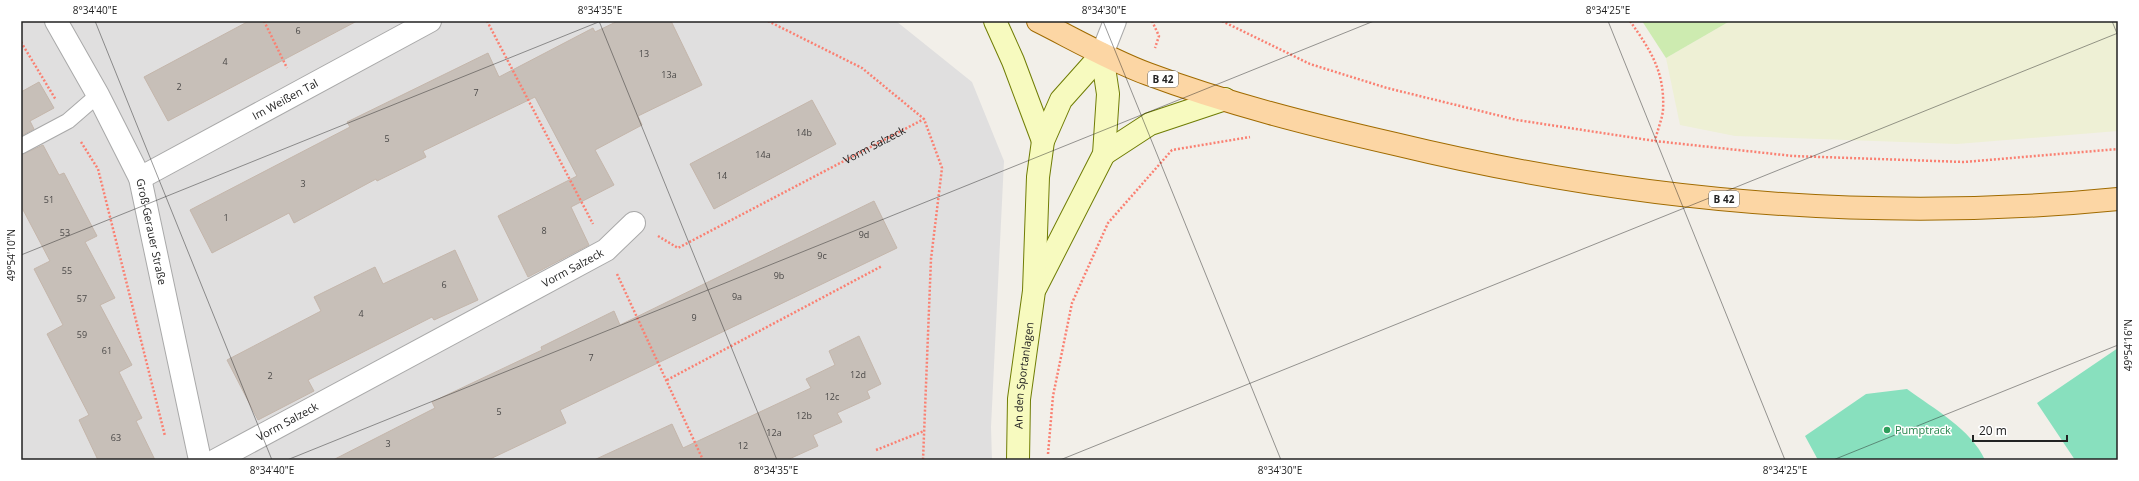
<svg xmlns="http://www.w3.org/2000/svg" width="2139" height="481" font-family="'Open Sans',sans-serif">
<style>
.residential{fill:#e0dfdf}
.farmland{fill:#eef0d5}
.grass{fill:#cdebb0}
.pitch{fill:#88e0be}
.building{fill:#c7bfb8;stroke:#c4b6ab}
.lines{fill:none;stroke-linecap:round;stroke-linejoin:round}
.lane-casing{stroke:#a9a9a9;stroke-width:17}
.street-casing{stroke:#a9a9a9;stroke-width:24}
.secondary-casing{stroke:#707d05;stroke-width:24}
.primary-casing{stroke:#a06b00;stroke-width:24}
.path{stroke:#fa8072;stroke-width:2.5;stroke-dasharray:2 2;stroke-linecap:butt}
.lane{stroke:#fff;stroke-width:15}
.street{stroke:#fff;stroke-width:22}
.secondary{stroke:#f7fabf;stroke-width:22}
.primary{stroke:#fcd6a4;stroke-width:22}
.ticks{fill:none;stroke:#222;stroke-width:1;stroke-opacity:0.45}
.leisure-dot{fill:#2e9e5b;stroke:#fff;stroke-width:1.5}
.labels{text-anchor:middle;stroke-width:3;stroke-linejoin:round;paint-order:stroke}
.number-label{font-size:9px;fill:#4b4948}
.shield{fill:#fff;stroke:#646464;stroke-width:1}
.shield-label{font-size:10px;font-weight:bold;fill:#222}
.street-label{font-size:11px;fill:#222;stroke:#fff}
.leisure-label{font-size:11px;fill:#27864d;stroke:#fff;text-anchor:start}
.neatline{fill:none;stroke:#222;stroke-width:1.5}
.ticks-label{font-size:10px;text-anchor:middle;fill:#222}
</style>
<rect width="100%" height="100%" fill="#f2efe9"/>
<!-- residential -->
<path class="residential" d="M21,21H896L972,82L1004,161L991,427L992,460H21Z"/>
<!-- farmland -->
<path class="farmland" d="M1730,21H2118V131L1957,144L1735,136L1680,125L1666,58Z"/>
<!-- grass -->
<path class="grass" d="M1642,21H1730L1666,58Z"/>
<!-- pitch -->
<path class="pitch" d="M2118,348V460H2075L2037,403Z
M1907,389C1934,409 1971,429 1985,460H1818L1805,436L1866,394Z"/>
<!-- building -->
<path class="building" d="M249,21H357L168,121L144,77Z
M618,21H671L702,85L638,116L642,125L595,150L614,185L571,207L589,245L528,277L498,216L577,176L535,97L423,151L426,157L377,181L376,179L294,223L289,213L212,253L190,210L350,127L347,122L488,53L499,77L593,28L595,32Z
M39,82L54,108L30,121L34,129L21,136V92Z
M812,100L836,144L714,209L690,164Z
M43,145L59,175L64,173L97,236L85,242L115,298L100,305L132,365L119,372L142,418L136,421L155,460H98L79,420L89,415L47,334L63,325L34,269L50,261L21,206V155Z
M874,201L897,248L560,410L566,423L488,460H333L435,408L432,402L542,350L541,347L614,311L620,325Z
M455,250L478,300L434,320L432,317L308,380L314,391L258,420L227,360L321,311L314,297L375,267L383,284Z
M859,336L881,384L867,391L870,398L837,413L842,422L813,435L818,446L787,460H594L672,424L683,448L811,388L806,379L835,365L829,351Z"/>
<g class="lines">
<!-- lane casing -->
<g class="lane-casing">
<path id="lane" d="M21,146L68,121L98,95"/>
</g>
<!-- street casing -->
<g class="street-casing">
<g id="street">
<path id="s2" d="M56,21L98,95L140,178L200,460"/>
<path d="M1102,54L1115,21"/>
<path id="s3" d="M140,178L430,21"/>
<path id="s4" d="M216,460L606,250L634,223"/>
</g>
</g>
<!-- secondary casing -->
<g class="secondary-casing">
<g id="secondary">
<path d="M995,21L1013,61L1043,141"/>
<path d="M1104,154L1150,124L1225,99"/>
<path d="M1036,287L1104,154L1108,94L1102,54"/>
<path id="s5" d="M1018,460L1019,399L1034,291L1038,177L1043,141L1061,100L1102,54"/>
</g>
</g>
<!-- primary casing -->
<g class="primary-casing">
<path id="primary" d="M1038,21C1074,39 1110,60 1148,74C1228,104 1312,125 1395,144C1631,201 1875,223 2118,199"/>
</g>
<!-- path -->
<g class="path">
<path d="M264,21L287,68"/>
<path d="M487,21L593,224"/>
<path d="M768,21L862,68L924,119L942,168L931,259L923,460"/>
<path d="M1152,21L1159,36L1155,48"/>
<path d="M1222,21L1310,64L1387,88L1517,120L1655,141L1793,156L1964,162L2118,149"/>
<path d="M1630,21C1651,51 1665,72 1663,110C1662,120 1657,131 1655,141"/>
<path d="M21,42L56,100"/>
<path d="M81,142L98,169L165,436"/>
<path id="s1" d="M658,236L678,248L924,119"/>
<path d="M617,274L703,460"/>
<path d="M667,380L882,266"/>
<path d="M876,450L924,431"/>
<path d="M1048,454L1053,396L1072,303L1108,223L1172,150L1250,137"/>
</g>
<!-- lane -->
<use href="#lane" class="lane"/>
<!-- street -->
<use href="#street" class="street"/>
<!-- secondary -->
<use href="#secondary" class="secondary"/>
<!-- primary -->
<use href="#primary" class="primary"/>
</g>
<!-- ticks -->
<path class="ticks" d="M95,21L272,460M599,21L777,460M1103,21L1281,460M1608,21L1785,460M2112,21L2118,36M21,255L601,21M287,460L1374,21M1060,460L2118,33M1833,460L2118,345"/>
<!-- markers -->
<circle class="leisure-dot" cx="1887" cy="430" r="4"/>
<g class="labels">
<!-- number labels -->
<g class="number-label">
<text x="298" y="34">6</text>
<text x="644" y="57">13</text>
<text x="225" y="65">4</text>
<text x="669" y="78">13a</text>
<text x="179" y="90">2</text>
<text x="476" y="96">7</text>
<text x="804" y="136">14b</text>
<text x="387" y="142">5</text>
<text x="763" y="158">14a</text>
<text x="722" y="179">14</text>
<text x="303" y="187">3</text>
<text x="49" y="203">51</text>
<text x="226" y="221">1</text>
<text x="544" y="234">8</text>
<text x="65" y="236">53</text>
<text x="864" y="238">9d</text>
<text x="822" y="259">9c</text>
<text x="67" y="274">55</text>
<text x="779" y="279">9b</text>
<text x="444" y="288">6</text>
<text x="737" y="300">9a</text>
<text x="82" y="302">57</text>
<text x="361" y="317">4</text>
<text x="694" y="321">9</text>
<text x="82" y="338">59</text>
<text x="107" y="354">61</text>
<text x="591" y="361">7</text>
<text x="858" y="378">12d</text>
<text x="270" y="379">2</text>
<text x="832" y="400">12c</text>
<text x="499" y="415">5</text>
<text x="804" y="419">12b</text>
<text x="774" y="436">12a</text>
<text x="116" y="441">63</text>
<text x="388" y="447">3</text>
<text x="743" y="449">12</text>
</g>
<!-- shield labels -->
<g class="shield">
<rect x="1148" y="71" width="30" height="16" rx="3"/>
<rect x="1709" y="191" width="30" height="16" rx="3"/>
</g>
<g class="shield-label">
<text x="1163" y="83">B 42</text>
<text x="1724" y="203">B 42</text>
</g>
<!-- street labels -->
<g class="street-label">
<text dy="4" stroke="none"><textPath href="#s3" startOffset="165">Im Weißen Tal</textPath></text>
<text dy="4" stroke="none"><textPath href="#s1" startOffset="245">Vorm Salzeck</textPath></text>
<text dy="4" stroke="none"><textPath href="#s2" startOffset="233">Groß-Gerauer Straße</textPath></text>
<text dy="4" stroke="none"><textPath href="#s4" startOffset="405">Vorm Salzeck</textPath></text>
<text dy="4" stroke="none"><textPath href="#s5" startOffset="85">An den Sportanlagen</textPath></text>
<text dy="4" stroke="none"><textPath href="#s4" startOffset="81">Vorm Salzeck</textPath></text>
</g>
<!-- leisure labels -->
<g class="leisure-label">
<text x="1895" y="434">Pumptrack</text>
</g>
</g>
<!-- border -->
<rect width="2139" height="481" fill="none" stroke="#ffffff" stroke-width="44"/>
<!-- scale -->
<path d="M1973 435v6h94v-6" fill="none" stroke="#222222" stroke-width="2"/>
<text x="1979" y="435" font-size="12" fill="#222222" stroke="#ffffff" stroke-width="3" paint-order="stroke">20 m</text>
<rect x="22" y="22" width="2095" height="437" class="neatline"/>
<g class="ticks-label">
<text x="95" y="14">8°34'40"E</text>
<text x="600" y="14">8°34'35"E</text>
<text x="1104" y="14">8°34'30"E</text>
<text x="1608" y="14">8°34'25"E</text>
<text transform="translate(11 255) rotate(-90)" y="4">49°54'10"N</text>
<text transform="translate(2128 345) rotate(-90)" y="4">49°54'16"N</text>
<text x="272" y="474">8°34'40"E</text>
<text x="776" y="474">8°34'35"E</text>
<text x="1280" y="474">8°34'30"E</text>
<text x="1785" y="474">8°34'25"E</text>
</g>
</svg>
